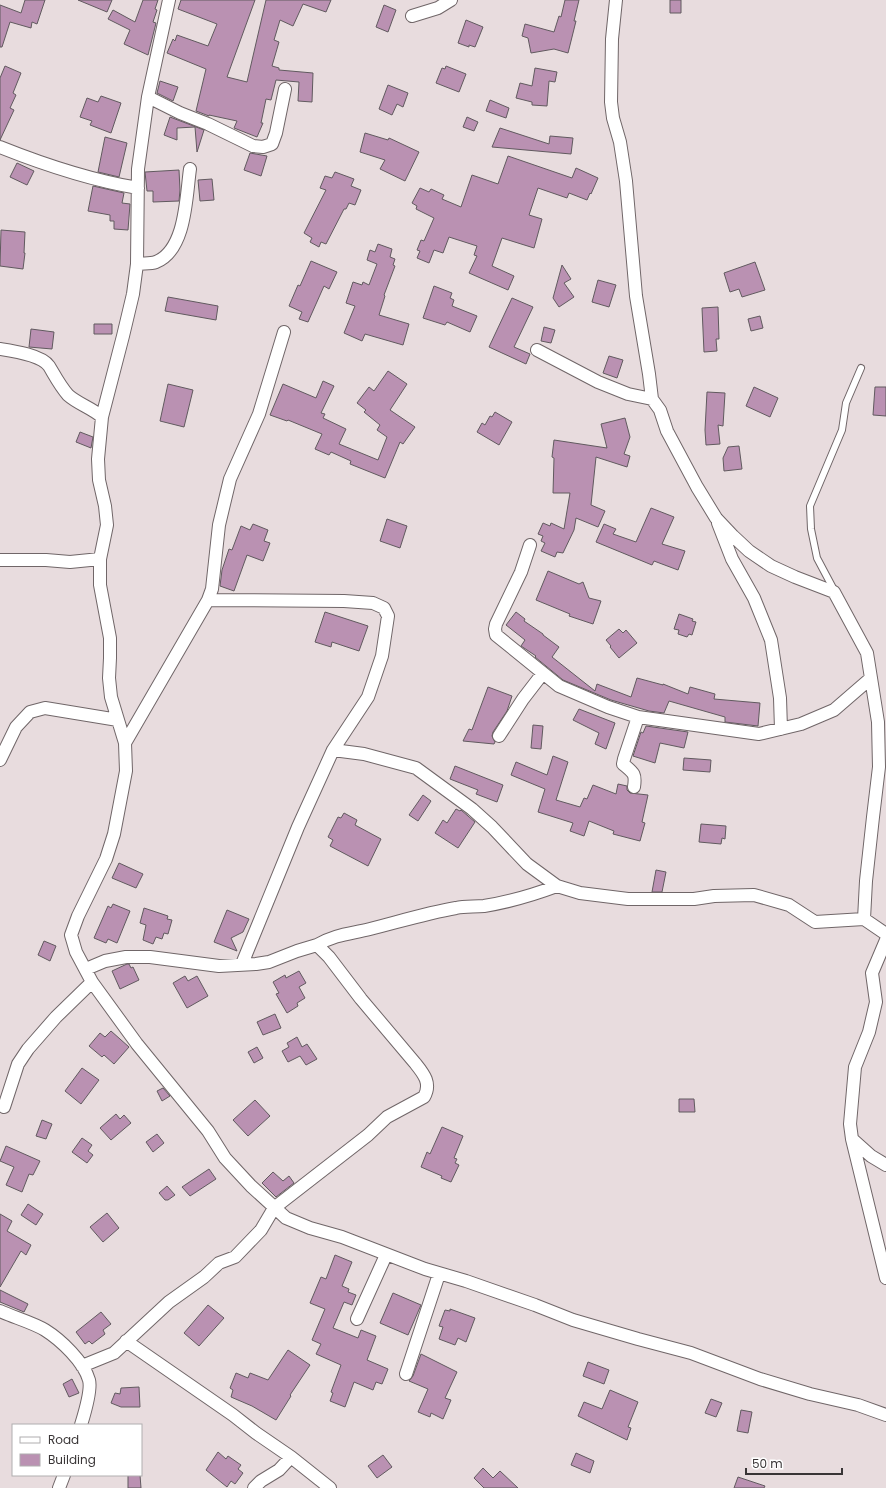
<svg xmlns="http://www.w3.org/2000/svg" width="886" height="1488" font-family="Poppins,sans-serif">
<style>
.building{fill:#ba91b2;stroke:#615a5f}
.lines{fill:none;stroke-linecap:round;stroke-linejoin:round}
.lane-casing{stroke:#706668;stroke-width:8}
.street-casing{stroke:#706668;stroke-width:14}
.lane{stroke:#fff;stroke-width:6}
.street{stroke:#fff;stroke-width:12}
</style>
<rect width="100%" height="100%" fill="#e8dcde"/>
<!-- building -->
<path class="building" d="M25,0H45L37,24L32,22L31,28L10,22L2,47H0V5L21,13Z
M78,0H112L107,12Z
M143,0H158L155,9L157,10L153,22L156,23L148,55L124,44L130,30L108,19L113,10L135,22Z
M181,0H255L227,77L247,82L266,0H331L326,12L303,4L293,26L280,20L274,40L279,42L272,66L279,68V70L313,73L312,102L298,101L299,82L276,80L271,100L266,99L261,123H263L257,137L234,128L237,121L209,115V116L196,111L206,69L167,53L173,39L175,41L177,35L208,46L217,24L178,9Z
M565,0H579L574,21H576L568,53L554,49L531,53L528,38L522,36L525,24L554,32L559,16L561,17Z
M670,0H681V13H670Z
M384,5L396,10L388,32L376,27Z
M466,20L483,27L475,47L469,45V47L458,43Z
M5,66L21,73L13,93L16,95L10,108L14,110L0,140V78Z
M446,66L466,74L459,92L436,83L442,68L445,69Z
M535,68L557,72L555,82L549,81L547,106L532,105V102L516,98L520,83L532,86Z
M160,81L178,87L173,101L157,93Z
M388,85L408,93L403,107L397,104L392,115L379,109Z
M101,96L121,103L111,133L90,125L92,121L80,117L87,98L98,102Z
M490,100L509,108L506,118L486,111Z
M170,117L204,130L197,152L195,127L177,128V140L164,135Z
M467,117L478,122L474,131L463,127Z
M500,128L549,144L550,136L573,138L571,154L492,147Z
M365,133L388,140L389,138L419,152L405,181L380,169L385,160L360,152Z
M105,137L127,143L119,177L98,172Z
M250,153L267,156L261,176L244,170Z
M508,156L572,178L576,168L598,178L591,194L590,193L587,200L569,193L567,198L538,188L529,215L542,219L534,248L502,238L492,266L514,276L508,290L469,273L477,256L474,255L477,246L449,237L443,253L434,250L429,263L417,258L420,251L417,250L421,240L424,241L434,218L416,209L417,206L412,203L420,188L429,192L431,189L444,195L442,199L461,207L472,175L498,184Z
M17,163L34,171L27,185L10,177Z
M179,170L180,190L179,201L153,202V191H147L145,172Z
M335,172L354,179L351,186L361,190L355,205L349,203L346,209H344L326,244L321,242L319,247L310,242L312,238L304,233L326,190L320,188L325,176L332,178Z
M212,179L214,200L200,201L198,180Z
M93,186L124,193L122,203L130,204L128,230L114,229V221H110V215L88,211Z
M1,230L25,232L24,253H25L23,269L0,266Z
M378,244L392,249L390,257L395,259L393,265L395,266L384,295L385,296L379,315L409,324L403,345L365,334L362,341L344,333L355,306L346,303L353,282L362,285L363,282L369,285L377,264L367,260L370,250L375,252Z
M311,261L337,272L329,289L324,286L308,322L299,319L302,312L289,306L298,285L300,286Z
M755,262L765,290L742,297L739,289L730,292L724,273Z
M562,265L571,279L564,283L574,297L559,307L553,298Z
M598,280L616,285L609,307L592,302Z
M434,286L452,293L450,298L454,300L452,306L477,316L470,332L447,322L445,325L423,318Z
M168,297L218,306L216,320L165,311Z
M512,298L533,307L514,347L530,354L526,364L489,347Z
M718,307L719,339H716L717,351L704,352L702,308Z
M760,316L763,328L751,331L748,319Z
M94,324H112V334H94Z
M544,327L555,330L551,343L541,341Z
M31,329L54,332L52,349L29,347Z
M609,356L623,360L617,378L603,373Z
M388,371L407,384L390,410L415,427L403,444L400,442L385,478L350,464L351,461L331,452L329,455L315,449L322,434L288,420L287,421L270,415L283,384L316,398L323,381L334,386L321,413L325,414L323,418L346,429L339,444L378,460L387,437L377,430L380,425L364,412L366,410L357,403L369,387L374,391Z
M168,384L193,390L184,427L160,421Z
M754,387L778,398L770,417L746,406Z
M875,387H886V416L873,415Z
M707,392L725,393L723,426L718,425L720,444L706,445L705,430Z
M495,412L512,422L499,445L477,432L482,423L485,425L490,416L492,417Z
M625,418L630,437L624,454L630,456L627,467L596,457L591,505L605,511L598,527L576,518L574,530L563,553L557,552L555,557L541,551L545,543L541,541L543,536L538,534L543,523L550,526L551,523L564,529L570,493H553L554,458L552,457L554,440L607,448L601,424Z
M80,432L93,437L91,448L76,442Z
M739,446L742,469L724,471L723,458L728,447Z
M651,508L674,517L662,544L685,551L678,570L654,561L652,565L596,542L604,524L616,529L613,534L636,542Z
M387,519L407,526L400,548L380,541Z
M253,524L268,530L264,541L270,543L263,561L247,555L234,591L220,586L222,570L229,549L232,550L241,526L250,530Z
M548,571L579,584L583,582L589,598L601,601L593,624L569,616L570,614L536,600Z
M325,612L368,626L359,651L332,642L331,647L315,642Z
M516,612L525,619L524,621L543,634V635L559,647L552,657L595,691L597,684L631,697L637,678L663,685V684L688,694L690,687L715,694L714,699L760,703L758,726L725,722V717L669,701L664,713L649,711L611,700L563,680L535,657L536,656L521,646L525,640L506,625Z
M679,614L693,619L692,621L696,622L692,635L689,634L687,637L678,634L679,630L674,629Z
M619,629L623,633L626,630L637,643L619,658L610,647L611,646L606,640Z
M488,687L512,696L507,711L493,732L492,736L495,742L494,744L463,741L469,729L472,730Z
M579,709L615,723L606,749L595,744L599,733L573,720Z
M533,725L543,726L541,749L531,748Z
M646,726L688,732L684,748L660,743L655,763L633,756L641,732L643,733Z
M553,756L568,762L556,800L580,807L584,798L587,799L593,785L616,794L618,784L627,786V790L630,793L648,795L642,822L645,823L640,841L613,834L614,831L589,821L584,836L570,831L573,823L538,812L545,789L511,775L516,762L547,775Z
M684,758L711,760L710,772L683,770Z
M455,766L503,785L497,802L476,794L478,790L450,779Z
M423,795L431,801L418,821L409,815Z
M456,809L460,811L461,810L475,822L458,848L435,833L443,820L447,823Z
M344,813L357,820L355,825L381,839L368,866L330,846L333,840L328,837L338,817L341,818Z
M701,824L726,826L725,839L722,838L721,844L699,842Z
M119,863L143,874L136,888L112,878Z
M656,870L666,872L662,892H652Z
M113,904L130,911L117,943L108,939L106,943L94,938L108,906L111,908Z
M144,908L168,916L167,919L172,920L168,934L164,933L162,939L156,937L153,944L143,940L146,925L140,923Z
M227,910L249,919L243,932L231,938L237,951L214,942Z
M44,941L56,946L50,961L38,955Z
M127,964H129L131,968L133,967L139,980L120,989L112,971Z
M299,971L306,983L299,987L305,998L297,1003L298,1006L287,1013L276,994L279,993L273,982L285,975L286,978Z
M185,976L188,981L197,976L208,996L187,1008L173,983Z
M275,1014L281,1028L263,1035L257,1022Z
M111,1031L129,1047L114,1064L104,1055L102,1057L89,1046L100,1033L105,1037Z
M297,1037L302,1047L307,1044L317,1059L306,1065L300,1056L288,1062L282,1051L289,1047L287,1043Z
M257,1047L263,1058L254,1063L248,1052Z
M82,1068L99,1080L81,1104L65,1091Z
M163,1088L170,1096L162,1101L157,1091Z
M679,1099H694L695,1112H679Z
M255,1100L270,1116L248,1136L233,1120Z
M116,1114L120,1119L124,1115L131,1123L111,1140L100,1128Z
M42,1120L52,1124L46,1139L36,1136Z
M442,1127L463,1136L454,1158L457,1159L455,1163L459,1165L451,1182L441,1178L442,1176L421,1167L427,1152L430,1154Z
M157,1134L164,1143L153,1152L146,1142Z
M82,1138L92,1145L88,1151L93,1155L87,1163L72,1152Z
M6,1146L40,1161L33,1175L29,1174L22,1192L6,1185L14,1167L0,1161Z
M209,1169L216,1179L190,1196L182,1187Z
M273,1172L283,1181L289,1176L294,1183L276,1197L262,1183Z
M167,1186L175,1195L168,1200H165L159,1193Z
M28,1204L43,1214L36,1225L21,1215Z
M107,1213L119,1228L103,1242L90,1227Z
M0,1214L12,1221L7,1231L31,1245L26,1255L21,1251L0,1287Z
M335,1255L352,1262L342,1286L349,1289L348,1292L356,1295L352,1305L344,1302L333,1328L358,1338L361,1330L376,1336L367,1360L388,1369L382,1384L376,1382L373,1390L354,1382L345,1407L330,1401L333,1393L331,1392L341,1365L316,1354L321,1344L312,1340L325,1309L310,1303L321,1277L326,1279Z
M0,1290L28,1304L24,1312L0,1302Z
M393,1293L421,1305L408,1335L380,1323Z
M208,1305L224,1318L199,1346L184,1333Z
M450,1309L475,1318L466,1342L458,1338L455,1345L439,1339L443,1327L439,1326L445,1310L450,1311Z
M101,1312L111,1324L103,1330L105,1334L92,1344L89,1341L85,1344L76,1332Z
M288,1350L310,1365L290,1395L291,1396L276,1420L252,1406L231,1397L233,1390L230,1388L236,1373L248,1378L250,1373L268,1380Z
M421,1354L457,1372L445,1398L451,1400L443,1419L431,1413L430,1417L418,1412L428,1389L409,1381L413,1376Z
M588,1362L609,1370L604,1384L583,1376Z
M72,1379L79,1393L69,1397L63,1384Z
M139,1387L140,1407H121L111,1403L115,1393L120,1394L121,1388Z
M610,1390L638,1402L628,1427L631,1428L627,1440L578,1416L584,1402L602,1409Z
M711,1399L722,1403L716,1417L705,1413Z
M741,1410L752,1412L748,1433L737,1431Z
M218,1452L226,1459L228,1456L241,1465L238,1469L243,1473L235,1484L231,1481L227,1487L206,1470Z
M576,1453L594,1461L590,1473L571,1465Z
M383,1455L392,1467L377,1478L368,1466Z
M483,1468L493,1478L500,1471L518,1488H484L474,1478Z
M128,1475H140L141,1488H128Z
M738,1477L765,1486L764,1488H734Z"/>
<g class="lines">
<!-- lane casing -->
<g class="lane-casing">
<path id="lane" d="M834,590L817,558L811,529L810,506L842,430L846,403L861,368"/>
</g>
<!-- street casing -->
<g class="street-casing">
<path id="street" d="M169,0L148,97L138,169L137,264L133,294L123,336L102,417L98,459L99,480L105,506L107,525L100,559V585L110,638V658L109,678L111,697L125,743L126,771L114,834L106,859L78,916L71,935L76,952L92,982L137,1044L208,1131L225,1158L251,1186L286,1218L310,1228L342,1237L425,1269L466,1281L535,1305L573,1320L638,1339L691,1353L760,1379L810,1394L858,1405L886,1415
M616,0L612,39L611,102L613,118L620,142L626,181L636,296L649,374L652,399L660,410L667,431L697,487L716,518L733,536L749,551L771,566L795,577L834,592L867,653L878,722L879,767L873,817L866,881L864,919L886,934
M412,16L438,8L451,0
M148,97L180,113L208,124L253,146L263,147L272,144L276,133L285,89
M0,147C45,165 90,180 138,188
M137,264C143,263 150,264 156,262C186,250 186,197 190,169
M0,349C13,351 41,355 49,366C55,376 60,386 68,395C78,404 92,408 102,417
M537,350L598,382L628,394L652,399
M718,523L732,559L754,598L771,640L780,698L781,729
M530,545L521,572L496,624L495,629L496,635L559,686L608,707L638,717L759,734L801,724L834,710L871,678
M0,560H46L70,562L100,559
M208,600L344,601L373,603L384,608L388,616L382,656L368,697L333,750L298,827L242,964
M499,736L523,699L543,673
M125,743L208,600L212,589L219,525L230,479L259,414L284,332
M333,750L364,754L416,768L472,809L492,827L527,864L557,886L580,893L628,899H694L714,896L754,895L789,905L815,922L864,919
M0,760L16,727L30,712L45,708L118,720
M634,787C636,774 634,773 623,764L624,759L638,717
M886,940L872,973L876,1002L869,1032L855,1067L850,1124L852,1139L871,1156L886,1165
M317,945C336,934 350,934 370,929C398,922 427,913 456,908C465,906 474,907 484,906C509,902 533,895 557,886
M4,1107L18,1064L28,1049L56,1017L92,982
M852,1139L886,1278
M0,1311C13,1317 34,1323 45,1330C61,1340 84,1362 89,1380C92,1390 84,1415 81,1425
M357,1319L386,1255
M126,1341L233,1415L256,1433L291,1457L330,1488
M82,1366L114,1353L169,1302L204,1277L219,1263L235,1257L261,1230L274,1208L368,1135L387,1117L424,1097C432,1083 423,1073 415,1063L361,999L329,957L317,945L297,951L269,962L256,964L219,966L150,957H126L105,961L86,969
M406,1374L439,1274
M59,1488L64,1475
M254,1488L261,1481L279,1470L291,1457"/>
</g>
<!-- lane -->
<use href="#lane" class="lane"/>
<!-- street -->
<use href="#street" class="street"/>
</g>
<!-- legend -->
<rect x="12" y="1424" width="130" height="52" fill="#ffffff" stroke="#b0aeaf"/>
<rect x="20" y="1437" width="20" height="6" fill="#ffffff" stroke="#b0aeaf"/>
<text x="48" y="1444" font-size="12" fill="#393536">Road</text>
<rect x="20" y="1454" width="20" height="12" fill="#ba91b2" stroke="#b0aeaf"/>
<text x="48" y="1464" font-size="12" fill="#393536">Building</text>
<!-- scale -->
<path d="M746 1468v6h96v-6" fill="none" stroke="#393536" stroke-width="2"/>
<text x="752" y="1468" font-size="12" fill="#393536" stroke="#ffffff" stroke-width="3" paint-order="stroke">50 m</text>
</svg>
